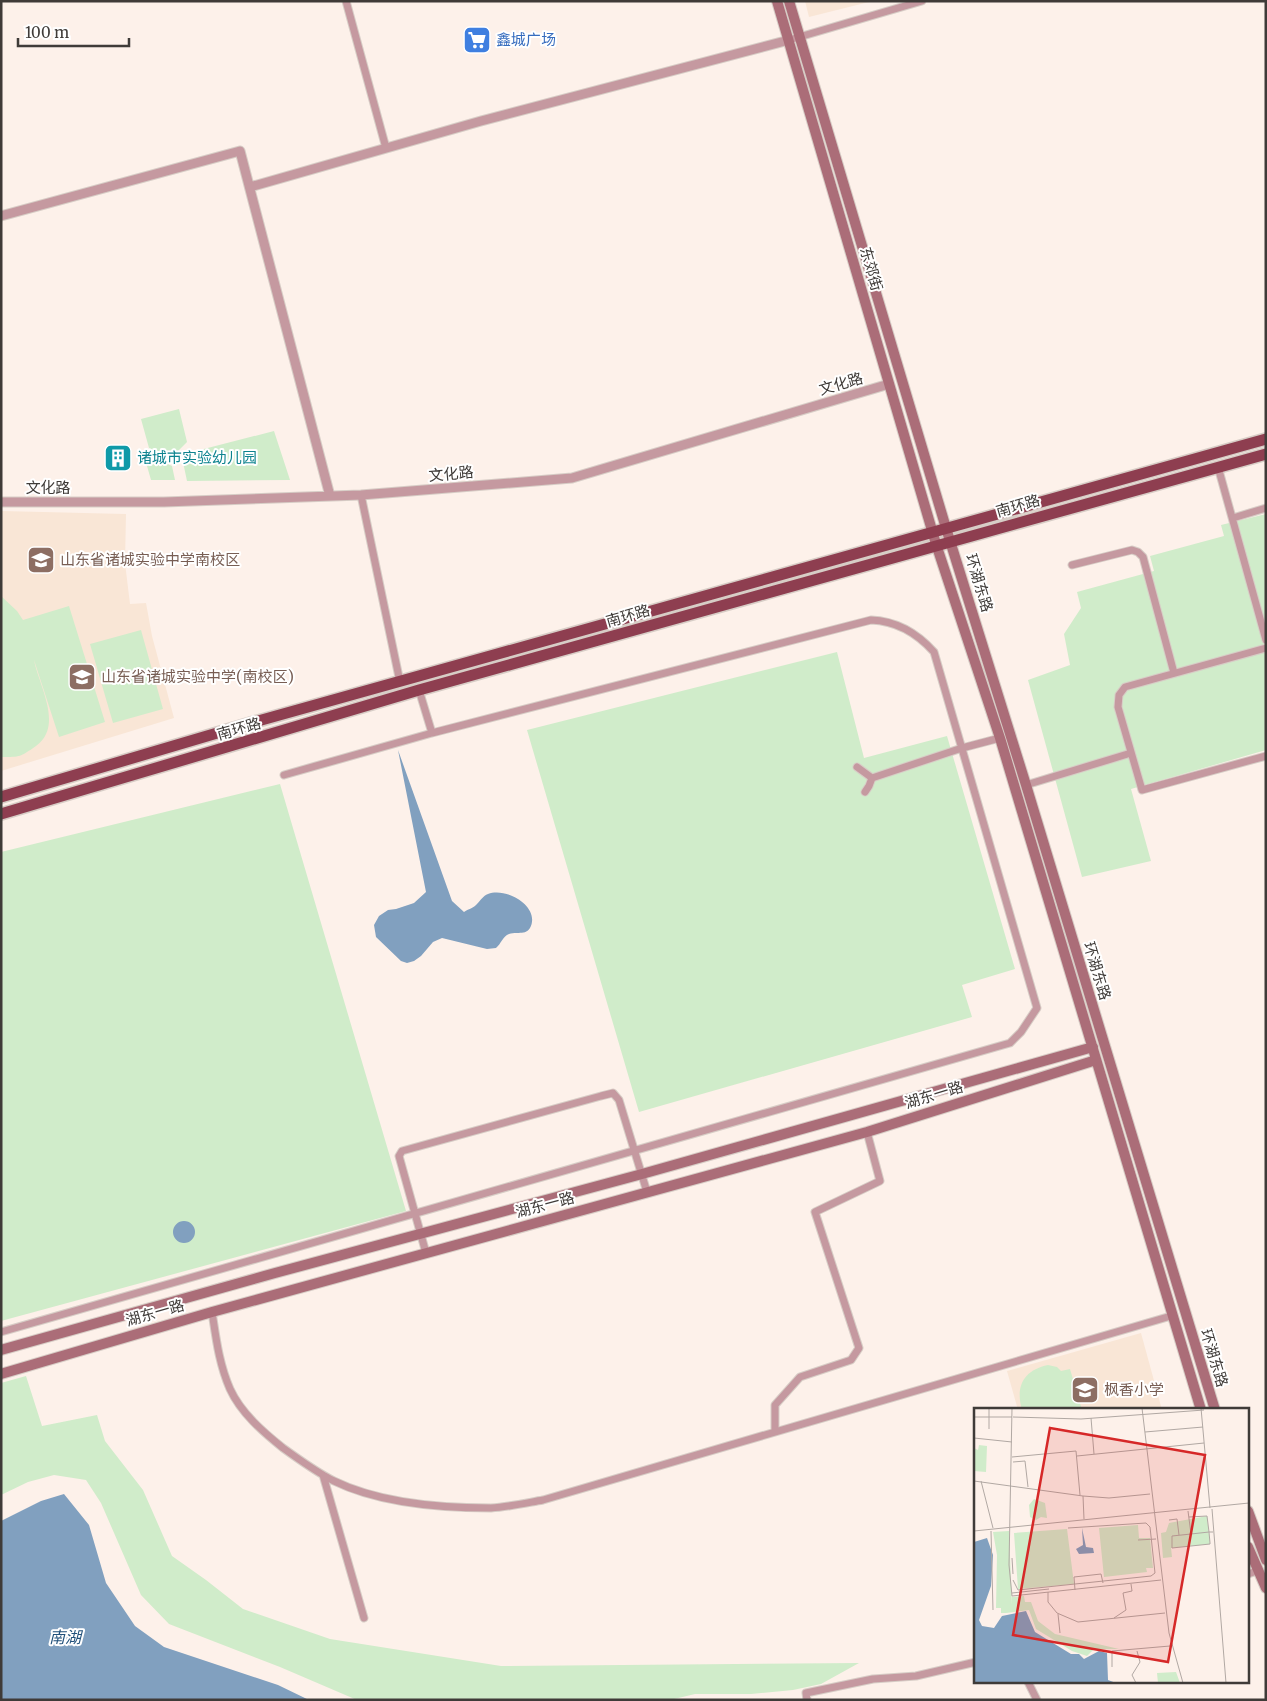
<svg xmlns="http://www.w3.org/2000/svg" width="1267" height="1701" font-family="Merriweather,'Noto Sans SC',serif">
<style>
.education{fill:#f9e6d6}
.green{fill:#d0ecca}
.water{fill:#81a0bf}
.lines{fill:none;stroke-linecap:round;stroke-linejoin:round}
.minor-casing{stroke:#d7cdc6;stroke-width:9}
.tertiary-casing{stroke:#d7cdc6;stroke-width:11}
.secondary-casing{stroke:#d7cdc6;stroke-width:12}
.trunk-casing{stroke:#d7cdc6;stroke-width:14}
.minor{stroke:#c599a0;stroke-width:7}
.tertiary{stroke:#c599a0;stroke-width:9}
.secondary{stroke:#ab6d78;stroke-width:10}
.trunk{stroke:#8e3e50;stroke-width:11}
.labels{text-anchor:middle;stroke-width:4;stroke-linejoin:round;paint-order:stroke}
.shop-label{font-size:15px;fill:#366cbe;stroke:#fff;text-anchor:start}
.street-label{font-size:15px;fill:#3f3b38;stroke:#fff}
.culture-label{font-size:15px;fill:#0d838f;stroke:#fff;text-anchor:start}
.education-label{font-size:15px;fill:#785e54;stroke:#fff;text-anchor:start}
.water-label{font-size:16px;font-style:italic;fill:#22517b;stroke:#fff}
.inset-road{fill:none;stroke:#b1a8a3;stroke-width:1}
.view{fill:#d62828;fill-opacity:0.15;stroke:#d62828;stroke-width:2.5}
.inset-edge{fill:none;stroke:#3f3b38;stroke-width:2.5}
</style>
<rect width="100%" height="100%" fill="#fdf1ea"/>
<!-- education -->
<path class="education" d="M805,1H873L809,17Z
M1,511L126,514L125,563L130,604L146,603L152,636L174,718L1,771Z
M1141,1333L1162,1410H1018L1007,1371Z"/>
<!-- green -->
<path class="green" d="M179,409L187,442L178,451L161,455L149,448L141,419Z
M274,431L290,480L187,481L183,462L196,451Z
M143,452L172,466L175,480H151Z
M1266,514V750L1131,789L1151,861L1082,877L1028,680L1070,665L1064,634L1081,608L1077,592L1154,571L1150,556L1224,536L1221,525Z
M1,596L17,611L23,620L69,606L105,722L59,737L34,660C39,686 64,726 36,746C20,757 21,757 1,757Z
M141,630L163,709L113,723L90,644Z
M837,652L864,758L947,736L1015,969L962,985L972,1017L639,1112L527,730Z
M280,784L406,1211L1,1321V852Z
M1048,1365L1057,1367L1061,1371L1070,1369L1082,1410H1022C1015,1386 1024,1370 1048,1365Z
M26,1376L42,1426L97,1415L105,1441L143,1490L172,1556L206,1580L243,1609L330,1639L501,1666L859,1663L821,1684L793,1690L751,1694H695L670,1700H357L280,1667L169,1624L141,1595L101,1503L86,1480L54,1475L28,1482L1,1495V1383Z"/>
<!-- water -->
<path class="water" d="M398,750L452,901L464,912C468,909 474,908 477,904C481,900 483,896 488,894C507,887 541,907 530,928C525,936 516,931 509,934C503,936 501,944 496,948L487,949L442,938L433,942L421,956L414,961L407,963L401,961L376,937L374,925L379,916L388,910L396,909L414,903L426,892Z
M173 1232a11 11 0 1 1 22 0a11 11 0 1 1-22 0Z
M64,1494L89,1525L106,1583L135,1626L164,1647L278,1685L309,1700H1V1521L41,1501Z"/>
<g class="lines">
<!-- minor casing -->
<g class="minor-casing">
<path id="minor" d="M346,1L386,148
M789,40L922,1
M1218,467L1266,640
M361,495L400,682
M1233,518L1266,508
M1072,565L1132,550L1138,552L1143,557L1174,673
M1266,648L1125,687L1119,695L1118,707L1142,790L1266,756
M419,690L432,733
M857,767L872,778L962,748L1000,738
M1026,785L1131,753
M865,792L869,786L872,778
M426,1253L399,1156L402,1151L601,1096L613,1093L619,1100L647,1192
M212,1312C216,1338 219,1364 230,1389C241,1413 263,1432 283,1448C300,1460 316,1472 334,1481C379,1503 441,1508 491,1508C508,1507 526,1503 543,1500L1171,1316
M1,1332L1010,1043L1021,1032L1037,1008L934,652C917,633 897,621 871,620L432,733L284,775
M775,1431V1405L800,1377L851,1360L859,1348L815,1212L880,1181L867,1132
M323,1475L364,1618
M1248,1574L1257,1571
M1028,1682L1037,1700
M807,1700L806,1693L873,1679L916,1676L976,1662"/>
</g>
<!-- tertiary casing -->
<g class="tertiary-casing">
<path id="tertiary" d="M250,187L481,121L789,40
M1,216L240,151L330,496
M1,502H164L361,495L572,478L889,384"/>
</g>
<!-- secondary casing -->
<g class="secondary-casing">
<path id="secondary" d="M777,1L936,544L1000,738L1201,1410
M789,1L946,528L1026,785L1215,1410
M1,1350L275,1273L642,1174L1093,1047
M1,1374L212,1312L867,1132L1096,1060
M1248,1511L1266,1560
M1248,1547L1266,1588"/>
</g>
<!-- trunk casing -->
<g class="trunk-casing">
<path id="trunk" d="M1,797L251,723L1266,439
M1,814L419,690L1266,454"/>
</g>
<!-- minor -->
<use href="#minor" class="minor"/>
<!-- tertiary -->
<use href="#tertiary" class="tertiary"/>
<!-- secondary -->
<use href="#secondary" class="secondary"/>
<!-- trunk -->
<use href="#trunk" class="trunk"/>
</g>
<!-- icons -->
<defs>
<g id="supermarket-square" transform="scale(1.4375)"><rect x="-9" y="-9" width="18" height="18" rx="4" fill="#3f7fe0" stroke="#fff"/><path d="M-6-5.5h2.5l.6 2H6L4.5 2H-2.5L-4.4-4H-6ZM-1.5 3.2a1.3 1.3 0 1 0 .1 0ZM3 3.2a1.3 1.3 0 1 0 .1 0Z" fill="#fff"/></g>
<g id="building-square" transform="scale(1.4375)"><rect x="-9" y="-9" width="18" height="18" rx="4" fill="#0f9aa8" stroke="#fff"/><path d="M-4-6H4V6H1V3H-1V6H-4ZM-2.5-4.3h1.7v1.8h-1.7ZM.8-4.3h1.7v1.8H.8ZM-2.5-1h1.7V.8h-1.7ZM.8-1h1.7V.8H.8Z" fill="#fff"/></g>
<g id="school-square" transform="scale(1.4375)"><rect x="-9" y="-9" width="18" height="18" rx="4" fill="#8d6e63" stroke="#fff"/><path d="M0-5L7-2L0 1L-7-2ZM-4 1L0 2.5L4 1V4Q0 6-4 4Z" fill="#fff"/></g>
</defs>
<g fill-rule="evenodd">
<use href="#supermarket-square" x="477" y="40"/>
<use href="#building-square" x="118" y="458"/>
<use href="#school-square" x="41" y="560"/>
<use href="#school-square" x="82" y="677"/>
<use href="#school-square" x="1085" y="1390"/>
</g>
<g class="labels">
<!-- shop labels -->
<g class="shop-label">
<text x="496" y="45">鑫城广场</text>
</g>
<!-- street labels -->
<g class="street-label">
<text transform="translate(871 269) rotate(74)" y="5">东郊街</text>
<text transform="translate(841 384) rotate(-16)" y="5">文化路</text>
<text transform="translate(451 474) rotate(-5)" y="5">文化路</text>
<text x="48" y="493">文化路</text>
<text transform="translate(1018 506) rotate(-16)" y="5">南环路</text>
<text transform="translate(979 583) rotate(73)" y="5">环湖东路</text>
<text transform="translate(628 616) rotate(-16)" y="5">南环路</text>
<text transform="translate(239 729) rotate(-16)" y="5">南环路</text>
<text transform="translate(1097 971) rotate(73)" y="5">环湖东路</text>
<text transform="translate(934 1095) rotate(-17)" y="5">湖东一路</text>
<text transform="translate(545 1205) rotate(-15)" y="5">湖东一路</text>
<text transform="translate(155 1313) rotate(-16)" y="5">湖东一路</text>
<text transform="translate(1214 1358) rotate(73)" y="5">环湖东路</text>
</g>
<!-- culture labels -->
<g class="culture-label">
<text x="137" y="463">诸城市实验幼儿园</text>
</g>
<!-- education labels -->
<g class="education-label">
<text x="60" y="565">山东省诸城实验中学南校区</text>
<text x="101" y="682">山东省诸城实验中学(南校区)</text>
<text x="1104" y="1395">枫香小学</text>
</g>
<!-- water labels -->
<g class="water-label">
<text x="65" y="1643">南湖</text>
</g>
</g>
<!-- overview -->
<g transform="translate(974 1408)">
<rect width="275" height="275" fill="#fdf1ea"/>
<path d="M5,37L13,38L12,64L0,63V40L4,42ZM60,91L71,95L73,110L67,109L62,112L56,109L55,97ZM233,108L236,136L197,140L198,149L189,150L187,125L192,124L195,115ZM164,117L165,130H176L179,160H172L173,164L130,169L125,120ZM93,121L100,176L44,181L40,125ZM35,123L38,197V189L50,188L51,194H57L64,213L81,226L145,241H120L113,248L98,243L62,221L55,202L32,205H27V200H22L23,147L19,124ZM202,264L206,275H184L183,265Z" fill="#d0ecca"/>
<path d="M108,120L112,139L119,140L120,145L105,146L102,141L109,137ZM13,130L19,147L17,178L5,212L8,218L20,220L28,208L52,203L61,224L97,246H105L110,251L125,243L133,245L134,272L142,275H0V134Z" fill="#81a0bf"/>
<path class="inset-road" d="M38,0L35,157L38,188L187,172M168,0L195,225L209,275M227,0L236,100M0,9H38M39,9L107,11L230,2M117,10L120,46M15,21V0M171,24L229,19M0,30L38,34M103,48L230,35M38,49L102,43L106,87M39,54L51,53L54,79M0,69V73L109,88L135,90L176,86M7,73L19,120M109,88L110,111M238,101L252,275M214,103L217,126M215,109L233,108L235,124L236,135V136L198,140V128L217,126L235,124H239M195,112L203,111L205,127M0,123L275,95M17,123L19,202M164,132L182,131M38,150L39,166M39,172L44,182L177,168L181,165L176,119L172,115L94,120M101,182L100,169L127,166L129,175M74,184V194L83,205L104,214L191,205M38,185L75,181M84,206L86,225M140,210L152,202L149,185L158,183L157,176M138,259V243L196,238M162,275L158,267L166,254L163,243"/>
<path class="view" d="M76,20L231,47L194,254L39,227Z"/>
<rect width="275" height="275" class="inset-edge"/>
</g>
<!-- border -->
<rect width="1267" height="1701" fill="none" stroke="#3f3b38" stroke-width="5"/>
<!-- scale -->
<path d="M18 38v8h111v-8" fill="none" stroke="#3f3b38" stroke-width="2.5"/>
<text x="25" y="38" font-size="15" fill="#3f3b38" stroke="#ffffff" stroke-width="4" paint-order="stroke">100 m</text>
</svg>
